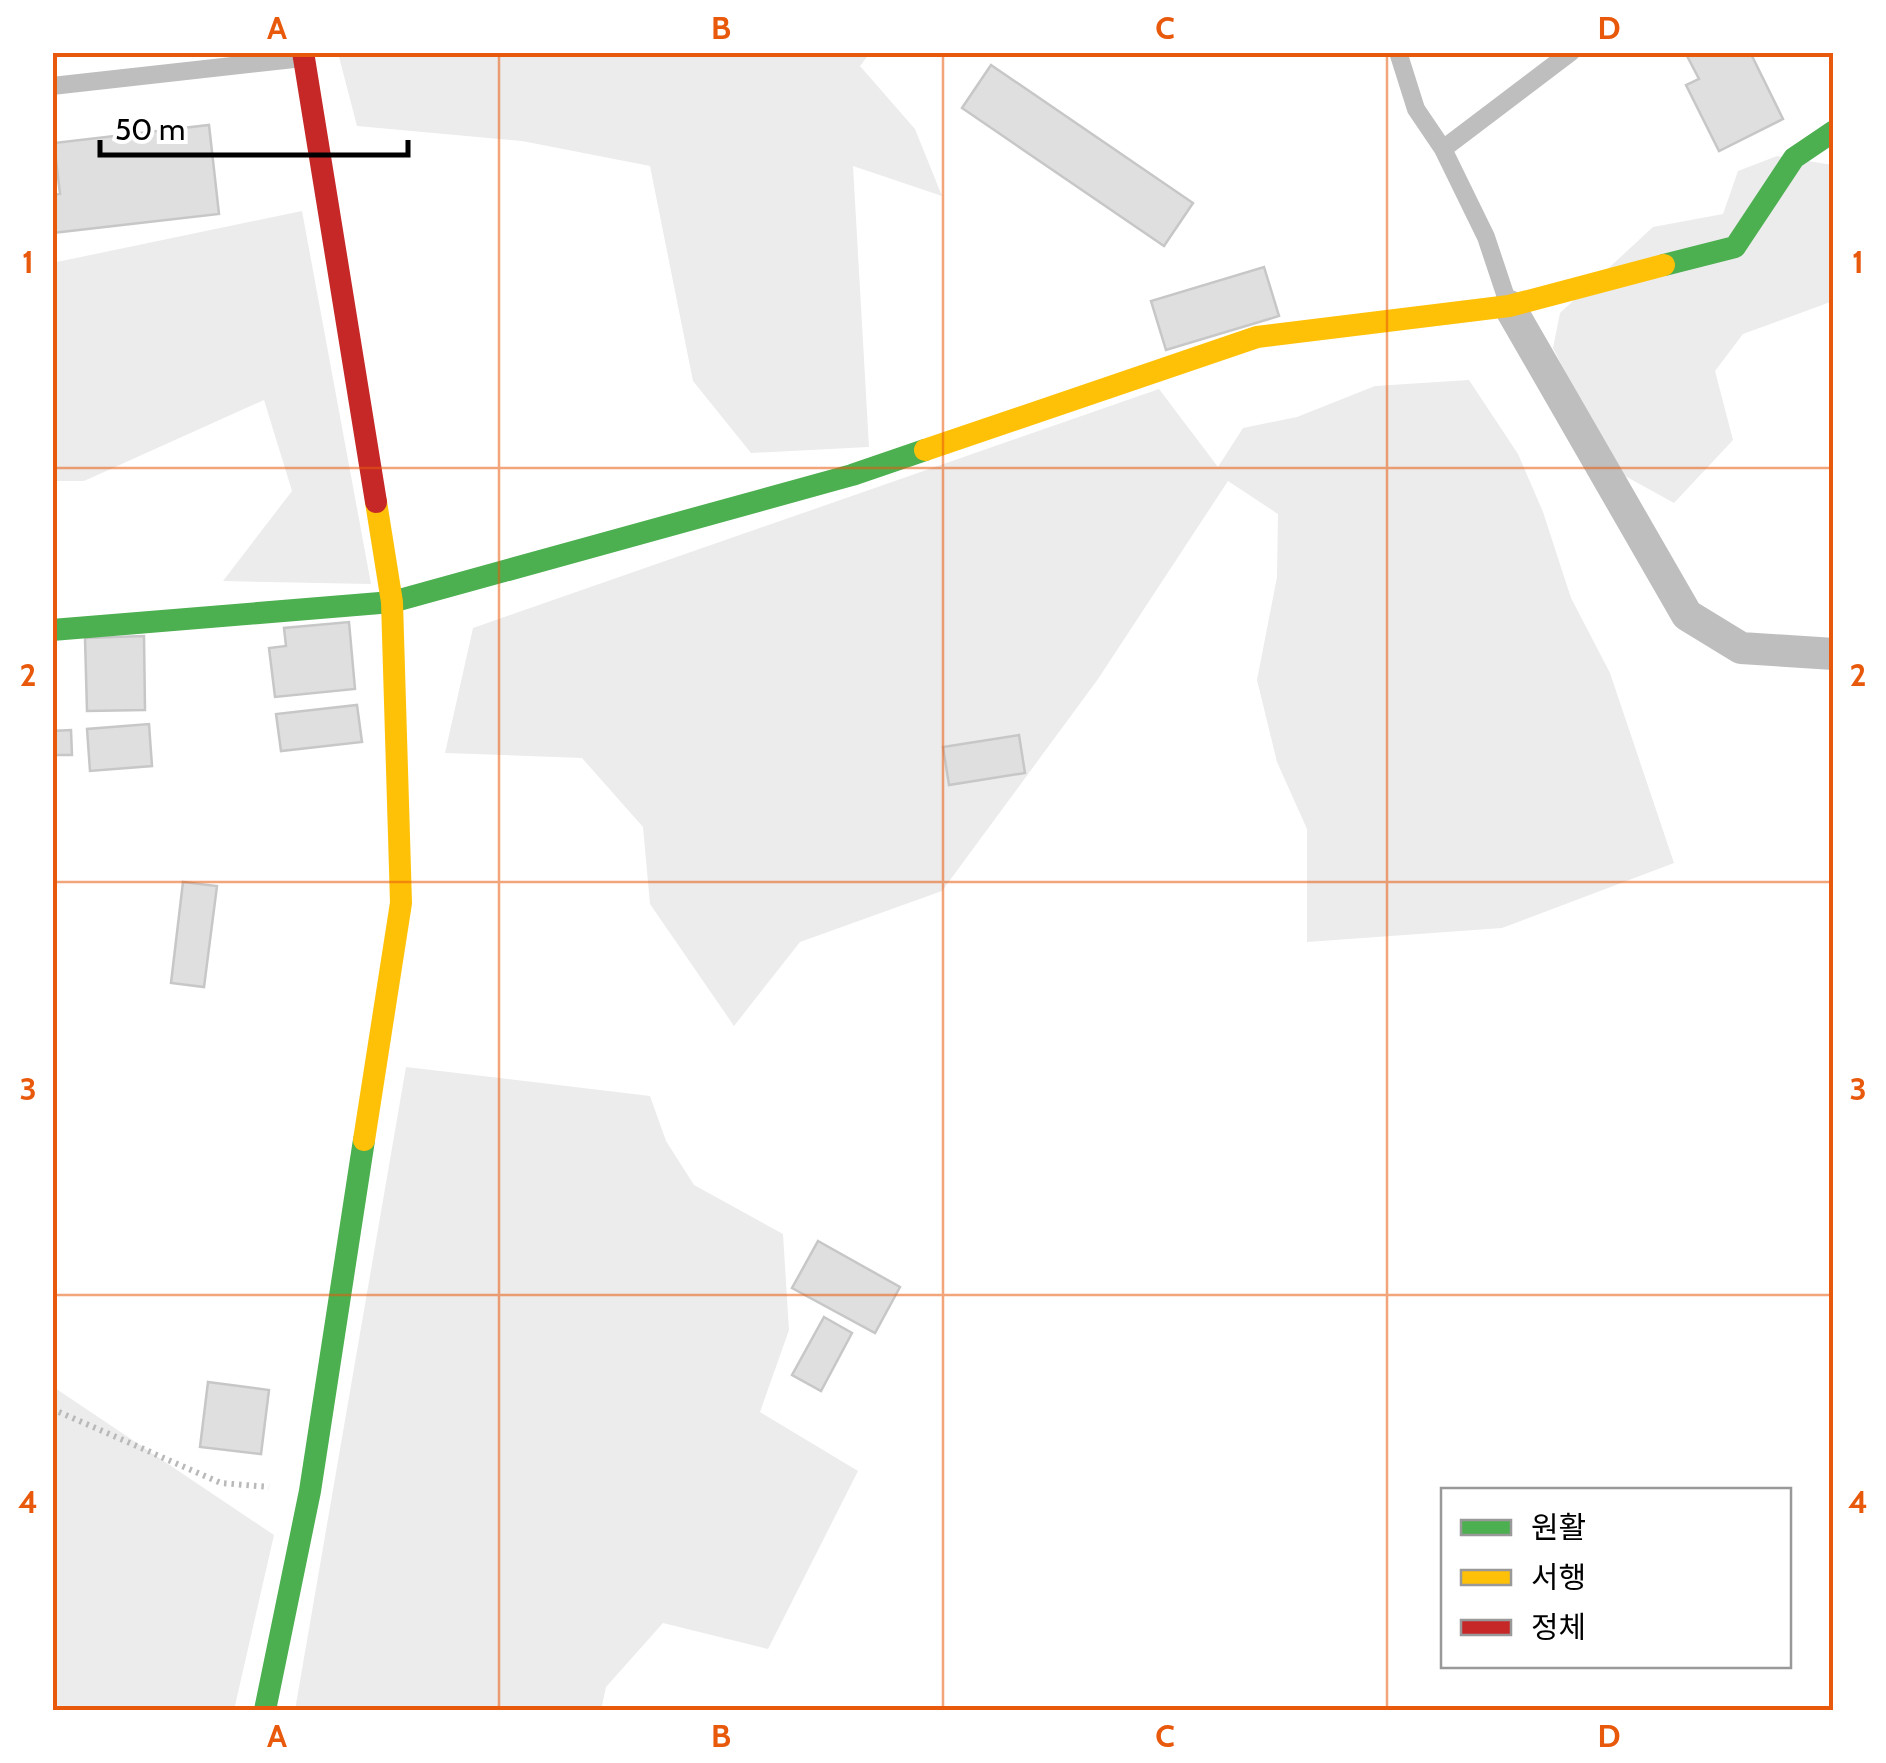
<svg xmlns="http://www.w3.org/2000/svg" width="1886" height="1763" font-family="Cabin,'Noto Sans KR',sans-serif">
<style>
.green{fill:#ececec}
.building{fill:#dfdfdf;stroke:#c7c7c7;stroke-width:2.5}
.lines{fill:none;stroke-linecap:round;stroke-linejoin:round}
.path{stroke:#b9b9b9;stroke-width:6;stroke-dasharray:2.5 5;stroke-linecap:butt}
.lane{stroke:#bebebe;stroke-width:18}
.street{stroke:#bebebe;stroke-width:32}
.fast{stroke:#4caf50;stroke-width:22}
.slow{stroke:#ffc107;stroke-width:22}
.jam{stroke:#c62828;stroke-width:22}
.grid{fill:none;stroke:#e8590c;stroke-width:2.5;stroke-opacity:0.55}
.neatline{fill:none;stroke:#e8590c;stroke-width:4}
.grid-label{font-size:32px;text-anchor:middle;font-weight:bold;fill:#e8590c}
</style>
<rect width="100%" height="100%" fill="#fff"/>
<!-- green -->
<path class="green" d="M338,53H870L860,66L915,129L942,196L853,166L869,447L751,453L693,381L650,166L522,141L357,126Z
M1777,156L1833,165V301L1743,334L1715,371L1733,440L1674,503L1616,471L1553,348L1560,313L1653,227L1723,214L1738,171Z
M302,211L371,584L223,581L292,491L264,400L84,481H53L52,263Z
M1469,380L1518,454L1543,512L1571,598L1610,673L1674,863L1502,928L1307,942V829L1277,762L1257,680L1277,577L1278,514L1228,481L1098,679L942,891L800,942L734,1026L650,904L643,827L582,758L445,753L473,628L1159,389L1218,467L1243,428L1297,417L1375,386Z
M406,1067L650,1096L666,1141L694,1185L783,1234L789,1330L760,1412L858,1471L768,1649L663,1623L606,1687L601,1710H295Z
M52,1386L274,1535L234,1710H53Z"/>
<!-- building -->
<path class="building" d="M1685,52H1750L1783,119L1719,151L1686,85L1699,79Z
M991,65L1193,203L1164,246L962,108Z
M209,125L219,214L52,233V195L60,194L54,143Z
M1264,267L1279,316L1166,350L1151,301Z
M349,622L355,689L275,697L269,648L286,646L284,628Z
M144,636L145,710L87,711L85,638Z
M357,705L362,742L281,751L276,714Z
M149,724L152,766L90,771L87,729Z
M71,730L72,755H52V731Z
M1019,735L1025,773L949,785L943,747Z
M183,882L217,886L204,987L171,983Z
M818,1241L900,1287L875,1333L792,1288Z
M824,1317L852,1333L821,1391L792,1375Z
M208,1382L269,1390L261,1454L200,1447Z"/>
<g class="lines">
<!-- path -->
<path class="path" d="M52,1409L221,1483L269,1487"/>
<!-- lane -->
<path class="lane" d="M1398,52L1416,109L1443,149L1486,237L1509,306
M52,86L303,58
M1443,149L1571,52"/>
<!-- street -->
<path class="street" d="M1509,306L1687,615L1741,648L1834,654"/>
<!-- fast -->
<path class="fast" d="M1664,265L1735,247L1794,158L1834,131
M52,630L392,602L852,475L925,450
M265,1710L310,1491L364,1140"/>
<!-- slow -->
<path class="slow" d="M925,450L1257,337L1509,306L1664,265
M364,1140L401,903L392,602L376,502"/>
<!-- jam -->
<path class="jam" d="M303,52L376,502"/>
</g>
<!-- grid -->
<path class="grid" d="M499,52V1710M943,52V1710M1387,52V1710M52,468H1834M52,882H1834M52,1295H1834"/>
<!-- border -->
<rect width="1886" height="1763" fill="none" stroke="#ffffff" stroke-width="110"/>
<!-- legend -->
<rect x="1441" y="1488" width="350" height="180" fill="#ffffff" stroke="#999999" stroke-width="2.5"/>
<rect x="1461" y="1520" width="50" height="15" fill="#4caf50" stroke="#999999" stroke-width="2.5"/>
<text x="1531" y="1538" font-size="30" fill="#000000">원활</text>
<rect x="1461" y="1570" width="50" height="15" fill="#ffc107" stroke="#999999" stroke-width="2.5"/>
<text x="1531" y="1588" font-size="30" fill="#000000">서행</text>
<rect x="1461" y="1620" width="50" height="15" fill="#c62828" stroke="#999999" stroke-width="2.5"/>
<text x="1531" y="1638" font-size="30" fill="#000000">정체</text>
<!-- scale -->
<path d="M100 140v15h308v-15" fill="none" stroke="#000000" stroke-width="5"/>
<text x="115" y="140" font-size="30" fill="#000000" stroke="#ffffff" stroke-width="8" paint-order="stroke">50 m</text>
<rect x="55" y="55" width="1776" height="1653" class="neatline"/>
<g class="grid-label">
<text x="277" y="39">A</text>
<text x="721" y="39">B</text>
<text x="1165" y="39">C</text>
<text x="1609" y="39">D</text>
<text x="28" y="273">1</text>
<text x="1858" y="273">1</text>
<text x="28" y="686">2</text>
<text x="1858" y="686">2</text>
<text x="28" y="1100">3</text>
<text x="1858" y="1100">3</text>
<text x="28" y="1513">4</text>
<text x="1858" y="1513">4</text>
<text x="277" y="1747">A</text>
<text x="721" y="1747">B</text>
<text x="1165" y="1747">C</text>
<text x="1609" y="1747">D</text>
</g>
</svg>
